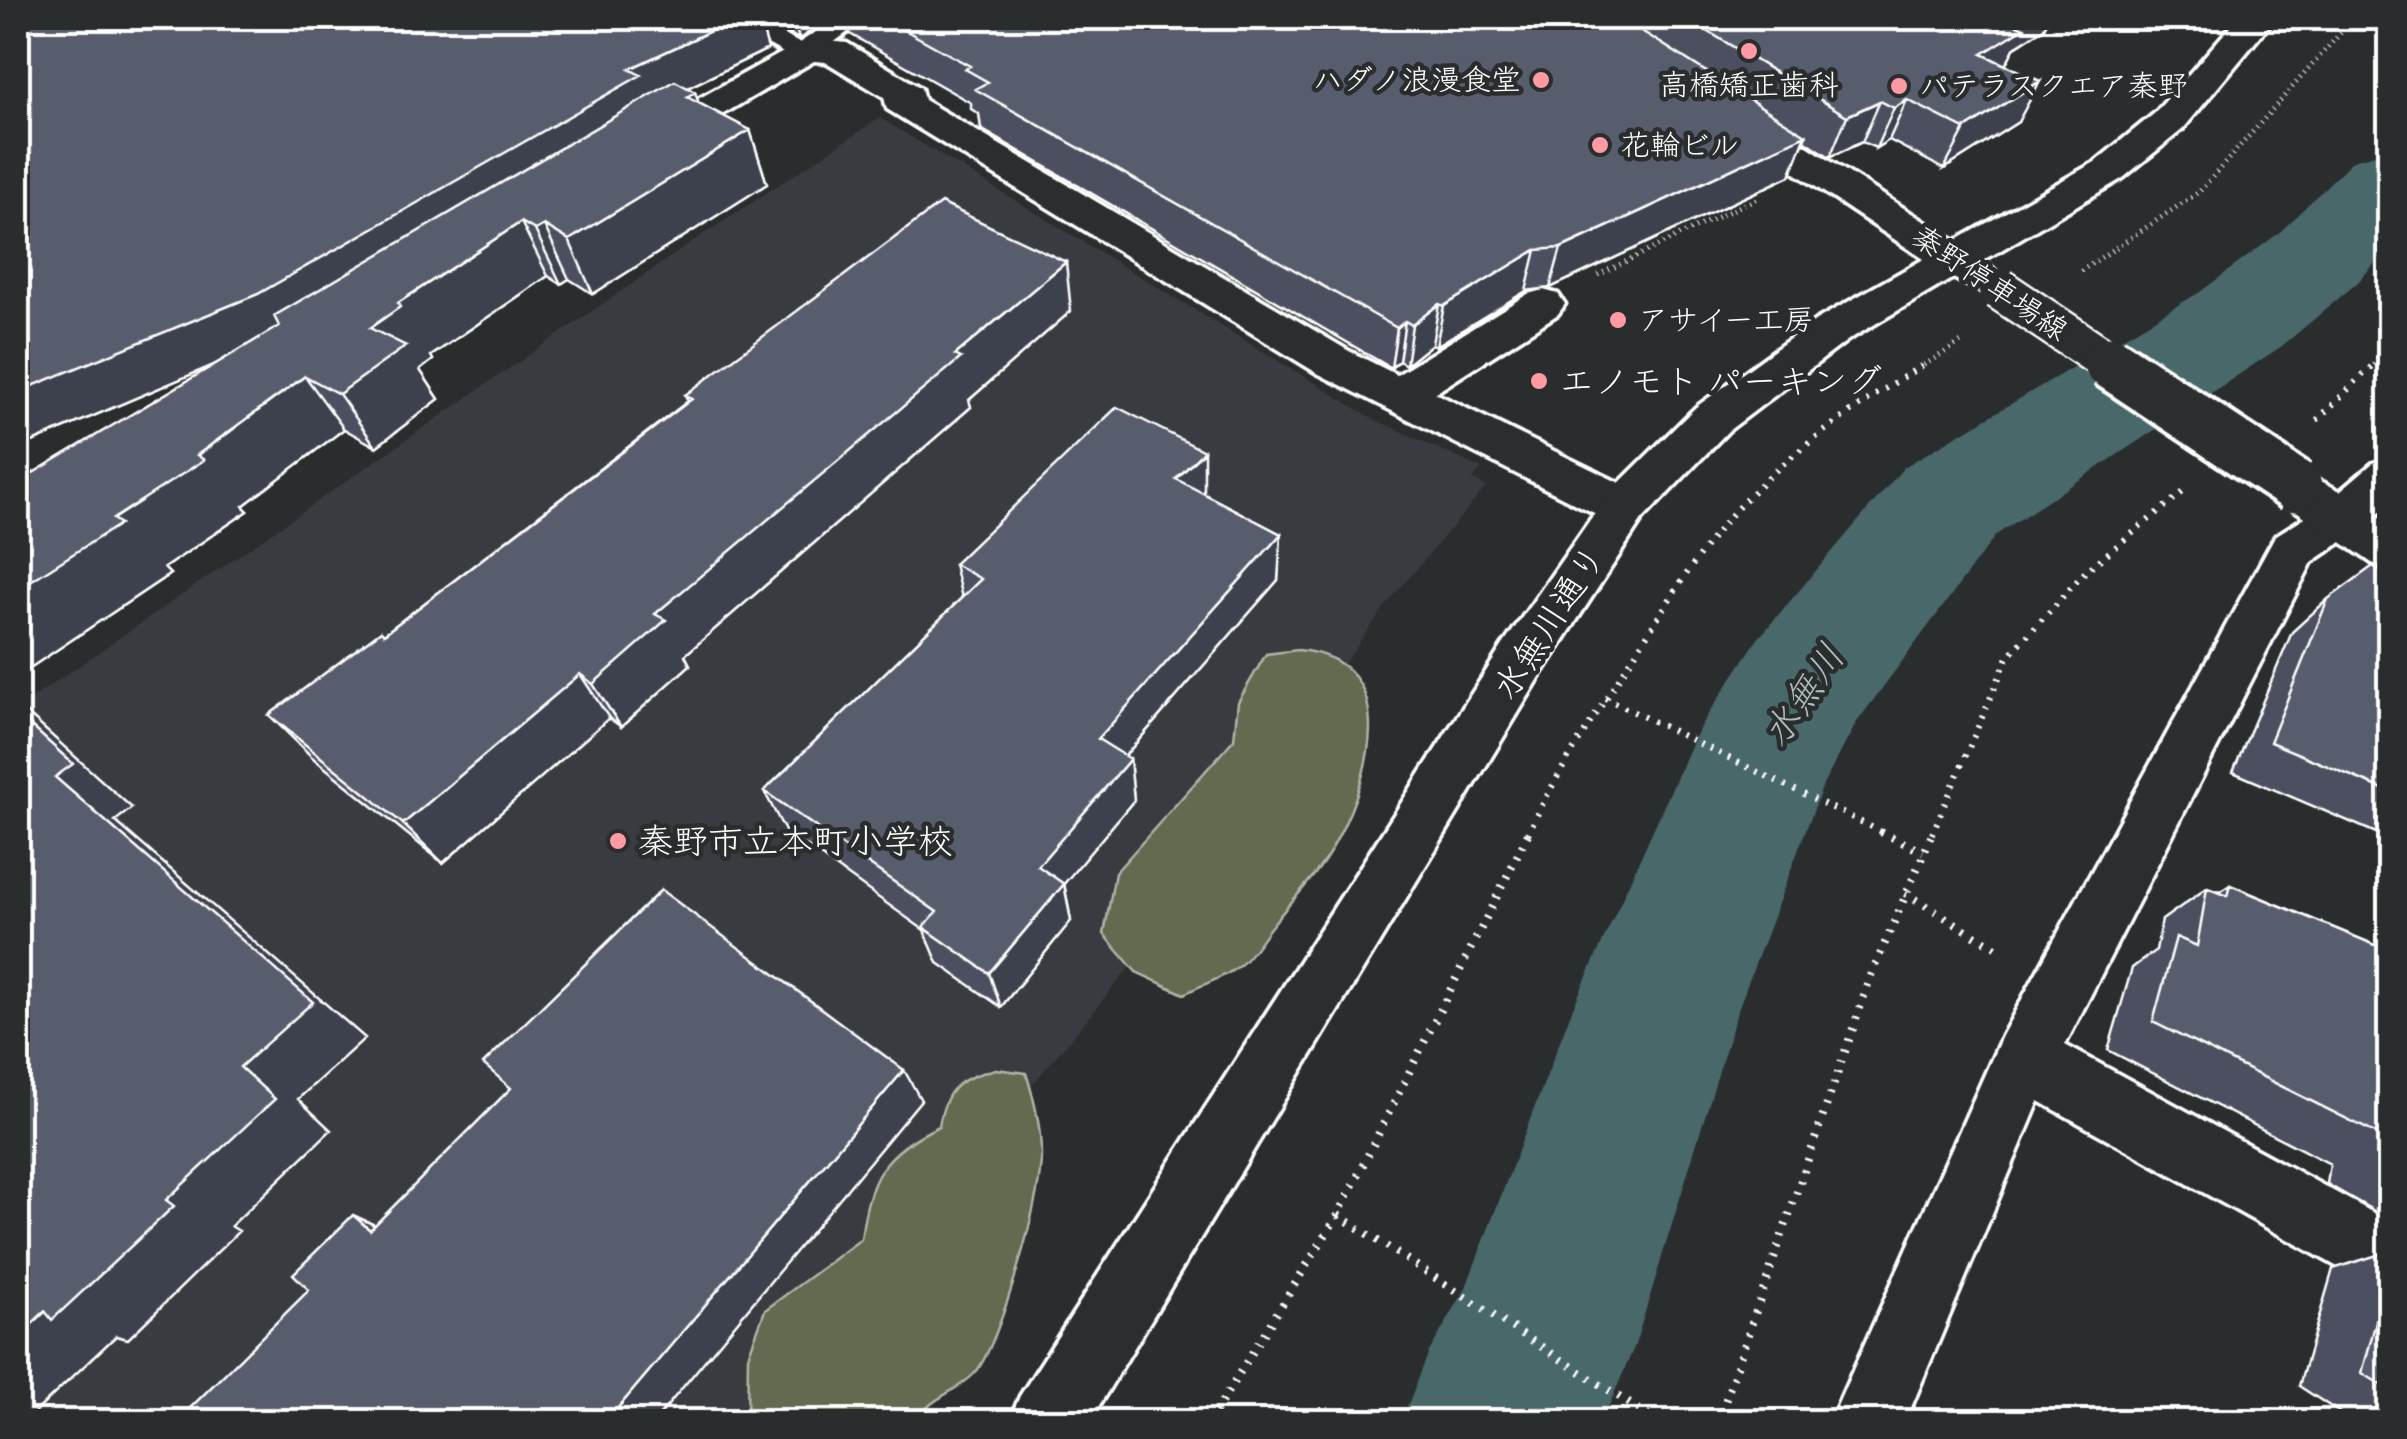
<svg xmlns="http://www.w3.org/2000/svg" width="2407" height="1439" font-family="Delius,'Klee One',sans-serif">
<style>
.built{fill:#383b41}
.green{fill:#626a50;stroke:#b0b4a8;stroke-width:2.5}
.lines{fill:none;stroke-linecap:round;stroke-linejoin:round}
.river{fill:#48676a;fill-rule:evenodd}
.lane-casing{stroke:#fff;stroke-width:8}
.street-casing{stroke:#fff;stroke-width:7}
.secondary-casing{stroke:#fff;stroke-width:7}
.path-far2{stroke:#fff;stroke-width:5;stroke-dasharray:1 5;stroke-linecap:butt}
.path-far1{stroke:#fff;stroke-width:6;stroke-dasharray:2.5 8;stroke-linecap:butt}
.path{stroke:#fff;stroke-width:8;stroke-dasharray:2.5 9;stroke-linecap:butt}
.lane{fill:#2a2d2e;fill-rule:evenodd}
.street{fill:#2a2d2e;fill-rule:evenodd}
.secondary{fill:#2a2d2e;fill-rule:evenodd}
.secondary-bridge-far1-casing{stroke:#fff;stroke-width:45;stroke-linecap:butt}
.secondary-bridge-casing{stroke:#fff;stroke-width:59;stroke-linecap:butt}
.secondary-bridge-far1{stroke:#2a2d2e;stroke-width:40}
.secondary-bridge{stroke:#2a2d2e;stroke-width:51}
.wall{fill:#4c505f;stroke:#fff;stroke-width:2.5}
.shaded-wall{fill:#3e414d;stroke:#fff;stroke-width:2.5}
.building{fill:#585d6e;stroke:#fff;stroke-width:2.5}
.poi-dot{fill:#ff9aa2;stroke:#2a2d2e;stroke-width:4}
.labels{text-anchor:middle;stroke-width:9;stroke-linejoin:round;paint-order:stroke}
.far-poi-label{font-size:30px;fill:#fff;stroke:#2a2d2e;text-anchor:start}
.far-street-label{font-size:30px;fill:#fff;stroke:#2a2d2e}
.poi-label{font-size:35px;fill:#fff;stroke:#2a2d2e;text-anchor:start}
.street-label{font-size:35px;fill:#fff;stroke:#2a2d2e}
.water-label{font-size:38px;font-style:italic;fill:#adbbbc;stroke:#2a2d2e}
</style>
<rect width="100%" height="100%" fill="#2a2d2e"/>
<filter id="ink" filterUnits="userSpaceOnUse"><feTurbulence type="fractalNoise" baseFrequency=".01" numOctaves="2"/><feDisplacementMap in="SourceGraphic" scale="20" xChannelSelector="R" yChannelSelector="G"/><feConvolveMatrix kernelMatrix="1 2 1 2 8 2 1 2 1" color-interpolation-filters="sRGB"/></filter>
<g filter="url(#ink)">
<!-- built -->
<path class="built" d="M880,118L1372,418L1482,469L1473,479L1486,487L1386,605L1125,973L1023,1096L782,1421H18V708L698,238Z"/>
<!-- green -->
<path class="green" d="M1298,650C1409,661 1368,787 1330,852C1315,878 1291,901 1273,924C1262,937 1252,956 1239,966C1224,978 1201,985 1184,994L1136,972L1104,934L1115,873L1234,739L1238,702L1266,654Z
M996,1069L1026,1073C1036,1104 1044,1138 1040,1171C1037,1209 998,1349 974,1374C954,1394 933,1395 916,1421H747L748,1356L765,1310L861,1239C869,1178 882,1153 939,1126C946,1086 959,1079 996,1069Z"/>
<g class="lines">
<!-- river -->
<path class="river" d="M2390,150V247L2357,283L2282,346L1996,535L1857,722L1823,785L1737,1012L1635,1345L1602,1422H1401L1429,1352L1465,1290L1571,1012L1680,770L1701,725L1757,640L1904,467L2200,292L2279,233L2353,160Z"/>
<!-- lane casing -->
<g class="lane-casing">
<path id="lane" d="M721,18H752L799,43L837,18H866L816,56L796,60Z"/>
</g>
<!-- street casing -->
<g class="street-casing">
<path id="street" d="M807,39L847,43L921,88L924,100L1349,351L1397,375L1528,294L1543,290L1558,294L1565,304L1558,314L1435,393L1642,494L1650,507L1642,520L1625,525L1608,520L1317,373L887,109L884,97L826,62L814,61L655,154H627L622,146L627,138Z
M2343,499L2360,504L2368,517L2360,530L2312,562L2065,1045L2390,1222V1296L2039,1101L1905,1422H1830L2002,1036L2275,536L2326,504Z"/>
</g>
<!-- secondary casing -->
<g class="secondary-casing">
<path id="secondary" d="M2238,18H2275L2183,129L2123,178L1984,260L2003,278L1997,288L1982,292L1953,278L1848,340L1728,431L1642,520L1541,675L1089,1422H1009L1020,1396L1503,645L1608,494L1696,407L1816,320L1924,259L1723,125L1717,117L1723,109H1749L1955,241L2095,162L2155,113Z
M2390,458V503L2376,516L2390,524V569L2372,563L2279,499L2272,486L2279,473L2296,468L2340,491L2373,463Z"/>
</g>
<!-- path-far2 -->
<path class="path-far2" d="M2081,271L2199,192L2354,18
M1598,275L1757,198
M1924,365L1963,341
M2374,365L2390,347"/>
<!-- path-far1 -->
<path class="path-far1" d="M2317,420L2376,362
M1605,698L1886,834
M1528,834C1556,773 1593,719 1629,663C1662,612 1694,557 1734,512C1788,452 1860,403 1928,362
M1932,834L2008,657L2086,571L2183,492"/>
<!-- path -->
<path class="path" d="M1881,832L1923,852
M1905,893L2003,952
M1338,1215L1658,1422
M1209,1422L1338,1215L1529,832
M1718,1422L1872,973L1933,832"/>
<!-- lane -->
<use href="#lane" class="lane"/>
<!-- street -->
<use href="#street" class="street"/>
<!-- secondary -->
<use href="#secondary" class="secondary"/>
<!-- secondary-bridge-far1 casing -->
<g class="secondary-bridge-far1-casing">
<path id="secondary-bridge-far1" d="M1999,289L2113,365"/>
</g>
<!-- secondary-bridge casing -->
<g class="secondary-bridge-casing">
<path id="secondary-bridge" d="M2109,362L2296,486"/>
</g>
<!-- secondary-bridge-far1 -->
<use href="#secondary-bridge-far1" class="secondary-bridge-far1"/>
<!-- secondary-bridge -->
<use href="#secondary-bridge" class="secondary-bridge"/>
</g>
<!-- wall -->
<path class="wall" d="M18,18H831L799,39L759,18L768,49L687,88L699,103L750,130L767,184L593,294L569,279L561,284L548,276L431,356L433,360L420,370L439,399L376,447L344,429L243,506L248,511L164,568L170,574L18,676L210,366L18,448Z
M847,18H2049L2043,29L2015,47L2005,65L2018,122L1944,169L1889,140L1876,148L1862,142L1830,157L1804,140L1790,176L1550,288L1526,291L1436,346L1432,344L1406,365L1399,361L1391,368L981,129L979,114L971,109V103L850,34Z
M1071,311L969,400L971,407L685,655L690,665L621,727L609,718L443,863L313,758L269,715L384,634L688,401L685,395Z
M1204,494L1281,534L1278,580L1125,756L1130,759L1134,800L1064,883L1071,921L1001,1007L938,963L924,930L785,831L764,791L962,598L954,564Z
M2390,578V829L2381,835L2233,772L2292,632L2328,599Z
M2230,885L2390,951V1220L2327,1184L2330,1164L2108,1050L2132,968L2156,950L2162,920L2207,888L2219,892Z
M2390,1251V1422H2354L2299,1386L2333,1269Z"/>
<!-- shaded-wall -->
<path class="shaded-wall" d="M738,18H759L768,49L652,105L287,334L18,448V392L629,69Z
M793,18H831L799,39Z
M2018,18H2049L2043,29L2015,47L2003,69L1982,54L2010,22Z
M2040,81L2018,122L1944,169L1965,129Z
M695,92L713,146L687,97Z
M1907,100L1889,140L1876,148L1894,108Z
M1880,101L1862,142L1830,157L1847,116Z
M750,130L767,184L593,294L569,240Z
M1806,135L1790,176L1550,288L1561,248Z
M521,222L548,276L431,356L433,360L420,370L439,399L376,447L339,394L370,328L398,303Z
M544,225L569,279L561,284L535,230Z
M1536,250L1526,291L1436,346L1444,306Z
M1066,262L1071,311L969,400L971,407L685,655L690,665L621,727L593,684L655,614L955,355Z
M1439,304L1432,344L1406,365L1412,325Z
M1405,321L1399,361L1391,368L1397,328Z
M305,376L344,429L243,506L248,511L164,568L170,574L18,676V589Z
M1204,451V498L1176,479Z
M1281,534L1278,580L1103,781L1098,739Z
M580,674L609,718L443,863L403,824Z
M18,705L132,808L115,821L365,1038L298,1099L331,1130L231,1226L239,1231L128,1339L116,1336L29,1418L18,1416V1337L166,1200L240,1067L55,777L18,714Z
M1130,759L1134,800L1047,904L1038,866Z
M1064,884L1071,921L1001,1007L989,973Z
M904,1070L921,1100L654,1422H606Z
M353,1215L403,1238L370,1230Z"/>
<!-- building -->
<path class="building" d="M18,18H738L629,69L641,75L258,294L18,392Z
M883,18H1621L1806,135L1561,248L1536,250L1444,306L1439,304L1412,325L1405,321L1397,328L975,89L988,82L965,69L970,66Z
M1686,18H2018L2010,22L2024,28L1982,54L2040,81L1965,129L1907,100L1894,108L1880,101L1847,116Z
M675,81L695,92L687,97L750,130L569,240L544,225L535,230L521,222L398,303L400,307L370,328L406,346L339,394L305,376L197,455L204,460L113,519L120,524L18,589V482L279,326L274,316Z
M941,203L1066,262L955,355L961,358L655,614L666,620L593,684L580,674L403,824L269,715L381,631L384,634L692,399L685,395Z
M1117,407L1204,451L1176,479L1281,534L1098,739L1130,759L1038,866L1064,884L989,973L923,927L937,912L764,791L981,579L954,564Z
M2373,566L2390,578V792L2270,742L2328,599Z
M18,714L73,764L55,777L313,1002L240,1067L275,1099L166,1200L174,1206L52,1320L45,1311L18,1337Z
M2230,885L2390,951V1162L2387,1161L2389,1140L2153,1022L2176,937L2197,946L2207,888L2227,896Z
M661,890L904,1070L606,1422H176L309,1290L293,1274L353,1215L370,1230L511,1088L483,1064Z
M2390,1270V1390L2362,1373Z"/>
</g>
<!-- markers -->
<g class="poi-dot">
<circle cx="1749" cy="51" r="10"/>
<circle cx="1541" cy="80" r="10"/>
<circle cx="1899" cy="86" r="10"/>
<circle cx="1600" cy="145" r="10"/>
<circle cx="1618" cy="320" r="10"/>
<circle cx="1539" cy="381" r="10"/>
<circle cx="618" cy="841" r="10"/>
</g>
<g class="labels">
<!-- far-poi labels -->
<g class="far-poi-label">
<text x="1521" y="90" text-anchor="end">ハダノ浪漫食堂</text>
<text x="1749" y="95" text-anchor="middle">高橋矯正歯科</text>
<text x="1919" y="96">パテラスクエア秦野</text>
<text x="1620" y="155">花輪ビル</text>
<text x="1638" y="330">アサイー工房</text>
</g>
<!-- far-street labels -->
<g class="far-street-label">
<text transform="translate(1990 283) rotate(34)" y="10">秦野停車場線</text>
</g>
<!-- poi labels -->
<g class="poi-label">
<text x="1559" y="393">エノモト パーキング</text>
<text x="638" y="853">秦野市立本町小学校</text>
</g>
<!-- street labels -->
<g class="street-label">
<text transform="translate(1549 622) rotate(-57)" y="12">水無川通り</text>
</g>
<!-- water labels -->
<g class="water-label">
<text transform="translate(1803 695) rotate(-56)" y="13">水無川</text>
</g>
</g>
<!-- margin -->
<rect width="2407" height="1439" fill="none" stroke="#2a2d2e" stroke-width="60"/>
<rect x="30" y="30" width="2347" height="1379" fill="none" stroke="#fff" stroke-width="4" filter="url(#ink)"/>
</svg>
